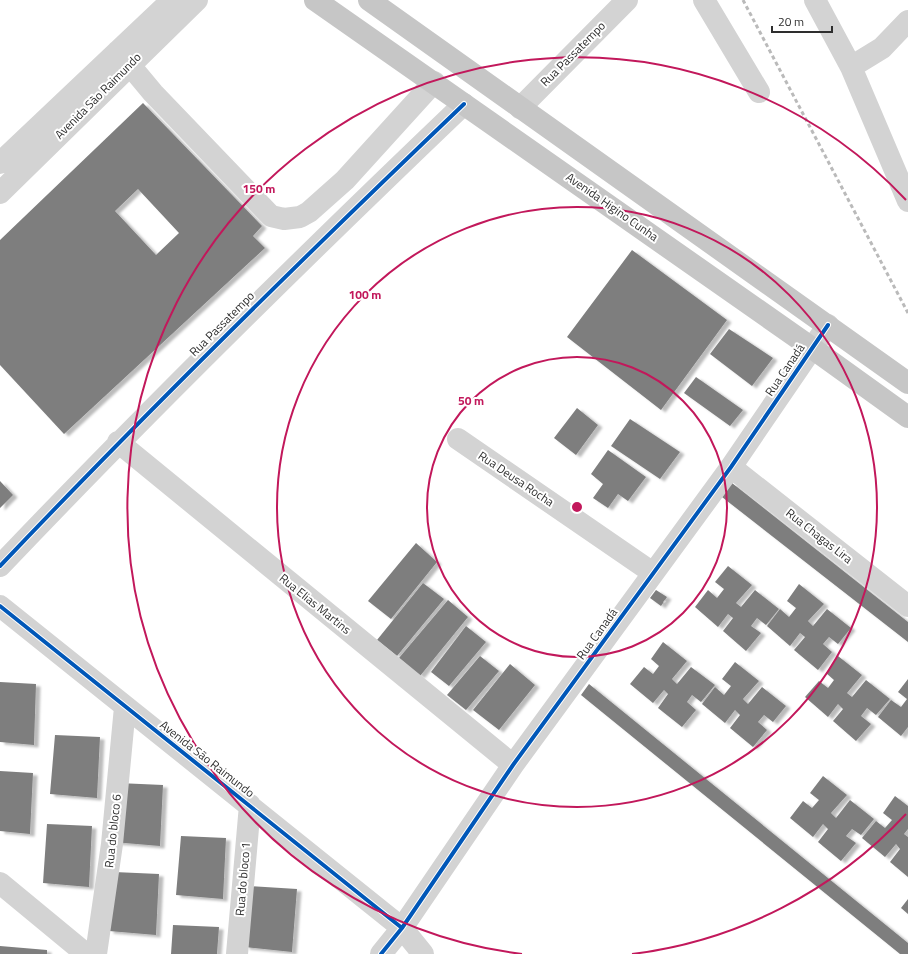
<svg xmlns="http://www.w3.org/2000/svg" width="908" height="954" font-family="'Titillium Web',sans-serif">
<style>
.building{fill:#7e7e7e;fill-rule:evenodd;filter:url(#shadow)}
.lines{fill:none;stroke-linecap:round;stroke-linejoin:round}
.path{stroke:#d2d2d2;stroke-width:2.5;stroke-dasharray:2 2;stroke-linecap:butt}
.minor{stroke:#d3d3d3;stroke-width:22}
.major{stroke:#c6c6c6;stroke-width:22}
.rail{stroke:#bababa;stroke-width:3;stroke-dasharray:4 3;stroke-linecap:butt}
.cycleway-casing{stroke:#fff;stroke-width:6}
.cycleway{stroke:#0057b8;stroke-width:4}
.ring{fill:none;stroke:#c2185b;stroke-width:2}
.labels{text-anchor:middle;stroke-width:4;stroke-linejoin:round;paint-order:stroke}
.street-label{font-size:12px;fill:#2e2e2e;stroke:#fff}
.centre{fill:#c2185b;stroke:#fff;stroke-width:2}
.ring-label{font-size:12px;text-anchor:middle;font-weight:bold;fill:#c2185b;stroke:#fff;stroke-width:4;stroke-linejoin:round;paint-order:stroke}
</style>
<defs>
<filter id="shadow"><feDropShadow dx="4.5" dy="2.5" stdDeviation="1" flood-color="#0004"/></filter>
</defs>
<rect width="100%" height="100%" fill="#fff"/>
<!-- building -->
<path class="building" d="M143,103L262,226L253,236L265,248L64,434L0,365V240ZM138,189L179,233L156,255L115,211Z
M632,250L727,320L661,410L567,337Z
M729,329L773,358L752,386L710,354Z
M696,377L743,410L730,426L684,393Z
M577,408L598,425L576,455L554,438Z
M630,419L680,452L660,479L611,446Z
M608,450L646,477L628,501L618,494L608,508L593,498L603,484L591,474Z
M0,481L13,495L0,508Z
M732,483L908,622V642L722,497Z
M416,543L437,562L391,619L368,601Z
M728,566L752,585L736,603L741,607L755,590L779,609L766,625L757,618L751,626L761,633L746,651L723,631L733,618L728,614L718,627L695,607L708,590L717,598L724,589L715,582Z
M423,583L444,599L397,656L377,640Z
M799,584L824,604L808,621L813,626L827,609L851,628L838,644L829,637L823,644L832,652L818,670L794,650L805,637L800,633L790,646L767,626L780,609L789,617L796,608L787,601Z
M656,590L667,597L661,606L650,598Z
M448,600L468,617L420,676L399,658Z
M466,626L486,642L449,686L431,672Z
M663,642L687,661L672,679L677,684L691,667L715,685L701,702L692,695L687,702L696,710L682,727L658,708L668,694L664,690L653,703L630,684L644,667L653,674L659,666L651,659Z
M480,656L499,671L466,710L447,695Z
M838,656L862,675L847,693L852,697L866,680L890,699L876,715L867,708L861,716L871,724L856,741L833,721L843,709L838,704L828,717L805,697L819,681L828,688L834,680L826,673Z
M735,662L759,681L743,699L748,704L762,687L786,706L773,722L764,715L758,722L767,730L753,747L730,728L740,715L735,710L725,723L702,704L715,687L724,695L731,686L722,679Z
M510,664L535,685L499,730L473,710Z
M908,679V727L901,736L878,717L891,700L901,707L907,699L898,692Z
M0,682L36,684L34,745L0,742Z
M589,684L908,943V954H900L581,695Z
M55,735L100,737L97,798L50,794Z
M0,771L33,773L30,834L0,831Z
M823,776L847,795L831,813L836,818L850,800L874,819L861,835L852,829L846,836L856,843L841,861L818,842L828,829L823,824L813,837L790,818L803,801L812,808L819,800L810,793Z
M118,783L163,785L160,846L113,842Z
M895,796L908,806V829L904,834L908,837V877L890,862L900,849L896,844L885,857L862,838L876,821L885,828L892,820L883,813Z
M47,824L92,826L89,887L43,883Z
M181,836L226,838L223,899L176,895Z
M114,872L159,874L156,935L109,931Z
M249,886L297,889L292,952L245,947Z
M908,899V914L901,908Z
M173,925L219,927L217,954H171Z
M0,946L47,950V954H0Z"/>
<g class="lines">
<!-- path -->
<path class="path" d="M664,601L667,604"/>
<!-- minor -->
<path class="minor" d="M704,0L759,92
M815,0L851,67L908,201
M118,51L153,93L271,216L284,219L300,217L309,212L345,180L434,82
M851,67L882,48L908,21
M520,108L627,0
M0,163L172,0
M0,193L197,0
M458,439L653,573
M118,442L513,765
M731,467L908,606
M0,566C151,407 306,255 464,104
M0,606L402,928L423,954
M0,883L86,954
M96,954L112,844L125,707
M237,954L250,805
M381,954L402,928L513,765L731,467L828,325"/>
<!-- major -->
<path class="major" d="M315,0L812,348L908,417
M369,0L908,383"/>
<!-- rail -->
<path class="rail" d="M743,0L908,313"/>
<!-- cycleway casing -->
<g class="cycleway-casing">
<path id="cycleway" d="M0,566C151,407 306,255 464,104
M0,606L402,928
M381,954L402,928L513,765L731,467L828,325"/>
</g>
<!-- cycleway -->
<use href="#cycleway" class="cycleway"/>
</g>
<!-- distance rings -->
<g class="ring">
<circle cx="577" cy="507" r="150"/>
<circle cx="577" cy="507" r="300"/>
<path d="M906 814A450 450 0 0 1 632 954M522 954A450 450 0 1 1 906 200"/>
</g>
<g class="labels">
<!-- street labels -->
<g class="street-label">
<text transform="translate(573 54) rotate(-45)" y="4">Rua Passatempo</text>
<text transform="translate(98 96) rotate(-45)" y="4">Avenida São Raimundo</text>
<text transform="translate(612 207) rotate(35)" y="4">Avenida Higino Cunha</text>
<text transform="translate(222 324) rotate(-45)" y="4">Rua Passatempo</text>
<text transform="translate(785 370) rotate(-56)" y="4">Rua Canadá</text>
<text transform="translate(516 479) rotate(34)" y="4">Rua Deusa Rocha</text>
<text transform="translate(819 536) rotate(38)" y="4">Rua Chagas Lira</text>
<text transform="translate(315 604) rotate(39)" y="4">Rua Elias Martins</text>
<text transform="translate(597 634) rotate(-54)" y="4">Rua Canadá</text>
<text transform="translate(207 759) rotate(38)" y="4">Avenida São Raimundo</text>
<text transform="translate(113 831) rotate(-84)" y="4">Rua do bloco 6</text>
<text transform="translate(243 879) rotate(-85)" y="4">Rua do bloco 1</text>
</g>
</g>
<circle cx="577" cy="507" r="6" class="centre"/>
<g class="ring-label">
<text x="259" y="193">150 m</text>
<text x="365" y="299">100 m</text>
<text x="471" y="405">50 m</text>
</g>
<!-- scale -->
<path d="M772 26v6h60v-6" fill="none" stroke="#2e2e2e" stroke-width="2"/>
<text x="778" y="26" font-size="12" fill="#2e2e2e" stroke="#ffffff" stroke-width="3" paint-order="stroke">20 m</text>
</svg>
